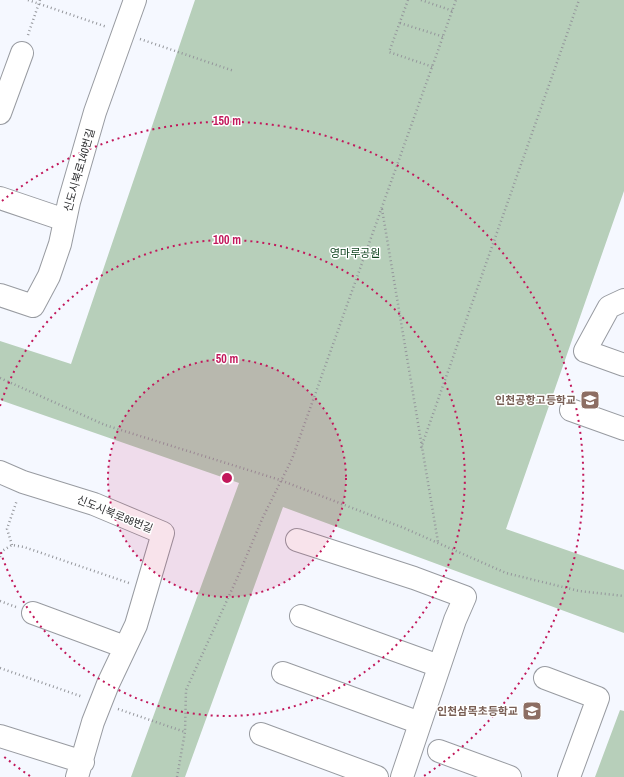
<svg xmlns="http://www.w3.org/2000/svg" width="624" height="777" font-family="'Archivo Narrow','Noto Sans KR',sans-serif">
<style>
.green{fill:#b7cfba}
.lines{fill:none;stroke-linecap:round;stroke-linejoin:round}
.minor-casing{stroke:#989ba1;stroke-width:24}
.path{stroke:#94969b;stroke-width:2.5;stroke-dasharray:1 3;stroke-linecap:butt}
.minor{stroke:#fff;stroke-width:22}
.ring{fill:none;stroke:#c2185b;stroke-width:2;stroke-dasharray:2 4}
.labels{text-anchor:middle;stroke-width:3;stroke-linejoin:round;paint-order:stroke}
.street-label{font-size:11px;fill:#2b2c2e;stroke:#fff}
.park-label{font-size:11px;fill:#114520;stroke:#fff}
.education-label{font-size:11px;font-weight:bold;fill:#785e54;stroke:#fff;text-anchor:end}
.centre{fill:#c2185b;stroke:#fff;stroke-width:2}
.ring-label{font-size:12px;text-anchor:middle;font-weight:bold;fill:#c2185b;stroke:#fff;stroke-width:3;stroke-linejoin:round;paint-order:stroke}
</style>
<rect width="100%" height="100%" fill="#f5f8ff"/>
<!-- green -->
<path class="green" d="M195,0H624V191L506,529L624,570V633L283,507L185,777H131L239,483L0,400V341L71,364Z
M620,710L624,711V777H595Z"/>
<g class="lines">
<!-- minor casing -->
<g class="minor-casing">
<path id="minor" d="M0,113L22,53
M0,198L65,220
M0,295L33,306L49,276L60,244L69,202L95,112L135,0
M624,300L609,307L585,351L624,365
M571,410L624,429
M0,472L23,482L94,504L163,533L136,625L108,684L93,722L77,777
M297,540L414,578L465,597L455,620L402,777
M33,613L125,647
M301,616L439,666
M283,673L420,723
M545,678L598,698L569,777
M261,734L377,777
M0,736L83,762
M439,751L510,777"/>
</g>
<!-- path -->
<path class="path" d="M28,0L107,27
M408,0L389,52L433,67
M421,0L453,11
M400,23L444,37
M28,35L40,0
M140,39L234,71
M382,209L438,542
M0,378L105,425L280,480L404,528L506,573L579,591L624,596
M421,448L579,0
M12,545L7,529L17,500
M0,557L2,551L12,545L24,547L129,583
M0,601L16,607
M0,668L83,697
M118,709L185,732
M177,777L185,732L186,690L239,574L263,517L292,459L456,0"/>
<!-- minor -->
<use href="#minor" class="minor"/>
</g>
<!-- distance rings -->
<circle cx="227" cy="478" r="119" fill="#c2185b" fill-opacity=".12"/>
<g class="ring">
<circle cx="227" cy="478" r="119"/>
<path d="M0 406A238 238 0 1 1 0 550"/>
<path d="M30 776A357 357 0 0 1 2 755M2 201A357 357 0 1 1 424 776"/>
</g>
<!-- icons -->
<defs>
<g id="school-square" transform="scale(1)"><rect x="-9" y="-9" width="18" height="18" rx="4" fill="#8d6e63" stroke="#fff"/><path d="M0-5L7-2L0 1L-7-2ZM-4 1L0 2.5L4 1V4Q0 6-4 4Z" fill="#fff"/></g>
</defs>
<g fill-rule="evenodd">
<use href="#school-square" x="590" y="400"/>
<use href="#school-square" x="532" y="711"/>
</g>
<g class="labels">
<!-- street labels -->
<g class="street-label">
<text transform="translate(79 170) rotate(-74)" y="4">신도시북로140번길</text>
<text transform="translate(115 514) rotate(22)" y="4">신도시북로88번길</text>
</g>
<!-- park labels -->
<g class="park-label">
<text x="355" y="257">영마루공원</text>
</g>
<!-- education labels -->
<g class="education-label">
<text x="576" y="404">인천공항고등학교</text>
<text x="518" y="715">인천삼목초등학교</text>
</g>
</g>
<circle cx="227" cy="478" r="6" class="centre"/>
<g class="ring-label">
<text x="227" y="125">150 m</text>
<text x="227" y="244">100 m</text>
<text x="227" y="363">50 m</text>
</g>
</svg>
